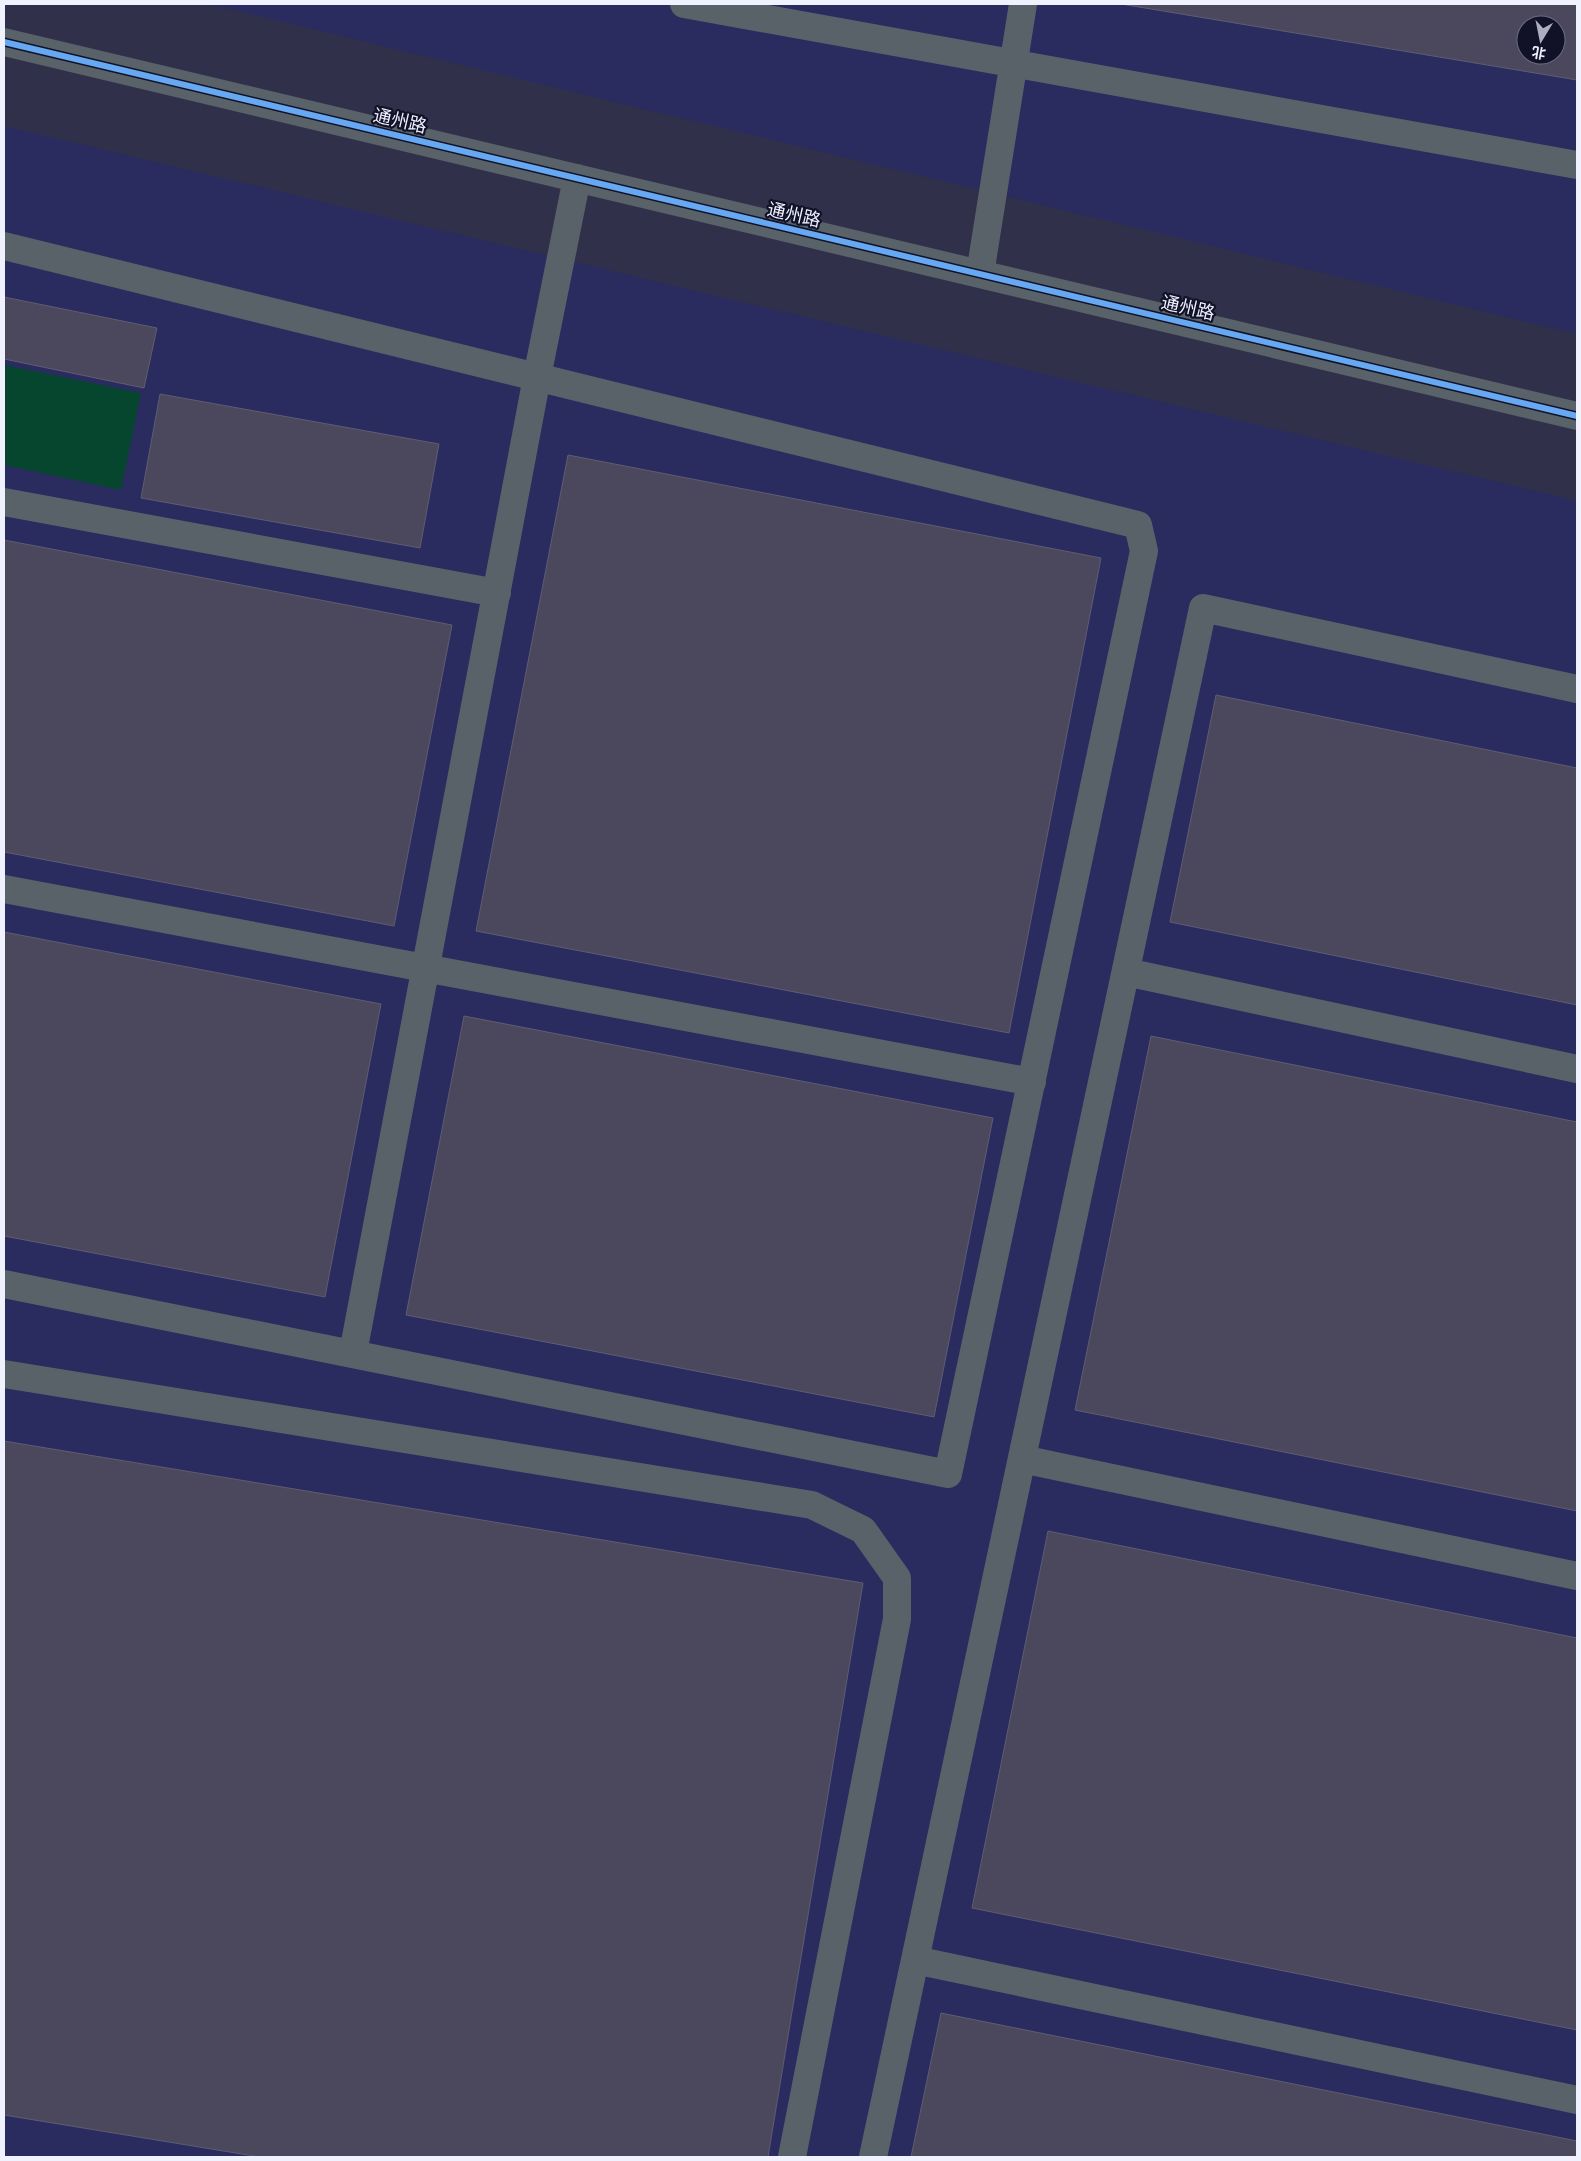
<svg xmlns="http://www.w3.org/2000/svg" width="1581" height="2161" font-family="'Fira Sans Condensed','Noto Sans SC',sans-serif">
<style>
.built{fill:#2a2c5f;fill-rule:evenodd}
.garden{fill:#06462f}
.building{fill:#4b485e;stroke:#5f5c73;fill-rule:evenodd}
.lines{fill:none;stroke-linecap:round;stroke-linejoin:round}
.minor{stroke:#5a6269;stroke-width:28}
.cycleway-casing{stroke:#111228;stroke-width:9}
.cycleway{stroke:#66a8f1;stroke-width:6}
.labels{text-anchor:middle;stroke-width:4.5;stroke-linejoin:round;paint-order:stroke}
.street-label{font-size:18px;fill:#f0f2ff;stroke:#111228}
</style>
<rect width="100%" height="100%" fill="#30304b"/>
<!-- built -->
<path class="built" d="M208,4H1577V334ZM1526,25H1556V55H1526Z
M4,126L1577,501V2157H4Z"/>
<!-- garden -->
<path class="garden" d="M4,365L141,393L121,490L4,465Z"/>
<!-- building -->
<path class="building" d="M1121,4H1577V80ZM1526,25H1556V55H1526Z
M4,297L157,328L144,388L4,359Z
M160,394L439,444L420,548L141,498Z
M568,455L1101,558L1009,1033L476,931Z
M4,540L452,625L394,926L4,852Z
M1216,695L1577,768V1005L1170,922Z
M4,932L381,1004L325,1297L4,1236Z
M464,1016L993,1118L934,1417L406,1315Z
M1151,1036L1577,1122V1511L1075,1410Z
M4,1441L863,1583L768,2157H260L4,2115Z
M1048,1531L1577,1638V2030L972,1908Z
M941,2013L1577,2141V2157H911Z"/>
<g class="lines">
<!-- minor -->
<path class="minor" d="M684,4L1577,165
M4,42L1577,416
M4,246L1138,525L1144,551L948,1474L4,1284
M980,274L1023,4
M4,502L497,593
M4,889L1032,1082
M1126,972L1577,1069
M353,1353L537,377L577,178
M4,1374L812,1505L863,1530L897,1578V1619L792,2157
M1022,1459L1577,1576
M915,1960L1577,2100
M873,2157L1203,608L1577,689"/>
<!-- cycleway casing -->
<g class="cycleway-casing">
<path id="cycleway" d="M4,42L1577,416"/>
</g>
<!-- cycleway -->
<use href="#cycleway" class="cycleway"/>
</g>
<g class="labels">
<!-- street labels -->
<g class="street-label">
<text transform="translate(400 121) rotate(13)" y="6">通州路</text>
<text transform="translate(794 215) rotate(13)" y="6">通州路</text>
<text transform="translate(1188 308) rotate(13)" y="6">通州路</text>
</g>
</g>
<!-- border -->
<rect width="1581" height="2161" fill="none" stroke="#f0f2ff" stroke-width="10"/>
<!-- north arrow -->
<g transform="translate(1541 40) rotate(190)"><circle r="24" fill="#111228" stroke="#6a6c7e"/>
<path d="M0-4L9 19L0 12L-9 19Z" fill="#adaec0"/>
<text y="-8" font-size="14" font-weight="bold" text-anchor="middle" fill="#f0f2ff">北</text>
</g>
</svg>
